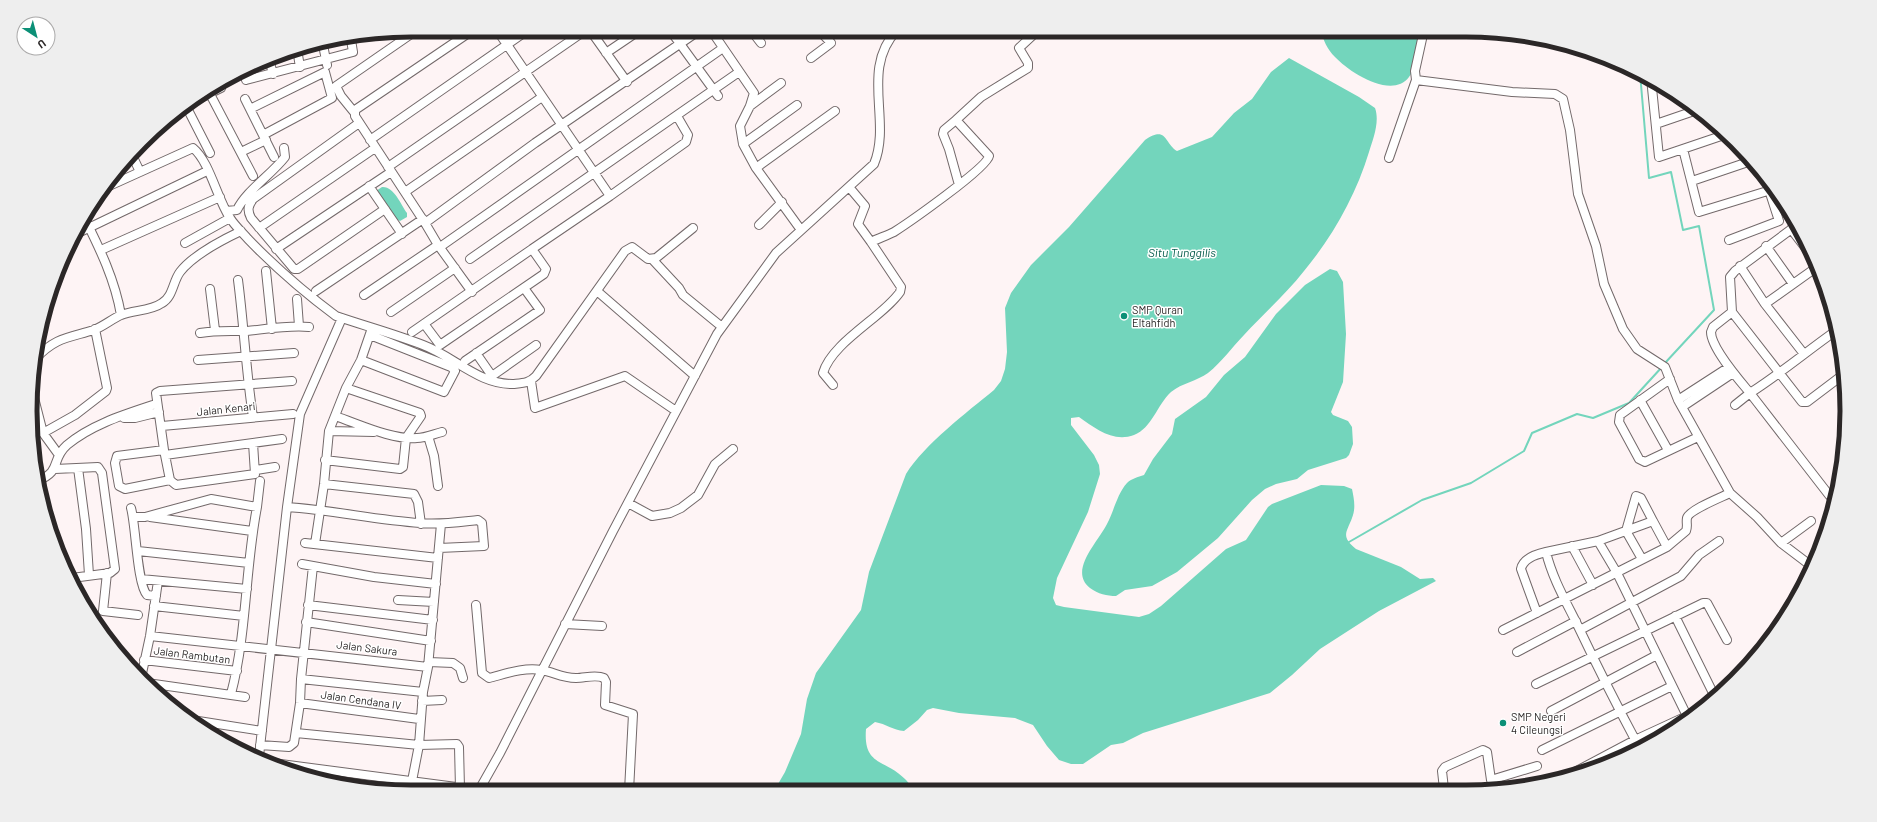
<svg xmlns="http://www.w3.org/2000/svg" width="1877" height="822" font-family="Barlow,sans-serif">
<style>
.water{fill:#73d5bc}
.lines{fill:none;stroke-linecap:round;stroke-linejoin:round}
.stream{stroke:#73d5bc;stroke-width:2}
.minor-casing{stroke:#73696a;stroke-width:10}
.minor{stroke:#fff;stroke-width:8}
.poi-dot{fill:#0c9077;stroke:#fff;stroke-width:1.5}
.labels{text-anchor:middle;stroke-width:3;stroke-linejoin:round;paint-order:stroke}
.poi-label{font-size:11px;fill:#2b2727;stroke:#fff;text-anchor:start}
.street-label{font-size:11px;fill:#2b2727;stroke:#fff}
.water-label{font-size:12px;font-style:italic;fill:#005948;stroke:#fff}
.rim{fill:none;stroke:#2b2727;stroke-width:5}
</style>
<rect width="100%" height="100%" fill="#fef4f5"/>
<!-- water -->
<path class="water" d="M1321,30H1420C1418,44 1418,66 1409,77C1392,100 1349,72 1335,57C1327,49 1323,40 1321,30Z
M1289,58L1359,97L1375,108C1380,122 1373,139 1369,152C1356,195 1333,236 1304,271C1286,294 1263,314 1244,335C1232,347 1222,362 1208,373C1197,381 1182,383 1171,392C1157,405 1152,428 1134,435C1113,443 1095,428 1079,417L1071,418V425L1094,455L1099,465L1100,474L1088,512L1057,578L1053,598L1056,605L1064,607L1139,617L1149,614L1161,606L1226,549L1246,540L1268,507L1272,504L1321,485L1344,486L1352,489C1354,499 1356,508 1352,518C1347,532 1340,536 1356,549L1401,567L1420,579L1433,578L1436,581L1379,611L1320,649L1292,675L1270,693L1143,733L1123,743L1111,745L1083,764H1071L1059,760L1047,746L1033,725L1015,718L959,713L933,708L927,710L918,720L904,731C893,730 886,724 875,722L866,729C863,766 885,759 905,779C910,784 911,787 918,790L774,791L785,772L801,734L807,699L816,673L861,610L869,572L906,474C925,444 966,413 994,390L1001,381L1005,369L1007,352L1005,308L1011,293L1031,265L1069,227L1145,140C1167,125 1164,143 1177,151L1212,137L1234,113L1252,99L1271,72Z
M382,187C394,186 401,205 407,213V217L400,221L395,218L376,191Z
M1330,269L1337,271L1343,282L1346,334L1343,382L1331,412L1333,415L1348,421L1352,427L1353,444L1349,455L1346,458L1308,470L1297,479L1276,484L1265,489L1252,500L1218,538L1177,572L1152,586L1125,590L1116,596C1107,596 1098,594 1090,588C1068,571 1098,542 1107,524C1114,511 1117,494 1127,483C1131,479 1138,477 1144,475L1153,459L1172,434L1175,419L1206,397L1224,375L1245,357L1276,314L1305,285Z"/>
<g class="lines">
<!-- stream -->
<path class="stream" d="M1640,73L1649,178L1671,172L1683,230L1699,226L1714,310L1665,363
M1349,542L1422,500L1471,483L1524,451L1532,433L1577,414L1593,418L1629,403L1662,367"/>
<!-- minor casing -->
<g class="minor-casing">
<path id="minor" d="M497,30L610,196L686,142L688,135L677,116
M590,30L627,82
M670,30L718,96
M711,30L754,93L750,106L740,126L743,144L756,168L801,230
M751,30L761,43
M323,45L327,65
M297,49L300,67
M606,53L640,30
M811,58L831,43L819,30
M269,59L273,74
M244,71L246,80L353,52L351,40
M1651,78L1659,157L1727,134
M1416,80L1512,92L1555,94L1563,99L1570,130L1578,194L1596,246L1604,284L1623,329L1637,349L1665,367L1678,400L1730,493L1757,517L1781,543L1810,565
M210,94L253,176
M245,99L274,157
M188,104L221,88
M186,106L210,153
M750,106L781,83
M250,109L325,72L332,98L263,135
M354,112L341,96L336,86L417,30
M956,120L944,130L943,134L949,149L959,185
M359,123L253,199C248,206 247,210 251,218L294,269H298L385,209
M1656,124L1697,110
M370,140L528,30
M743,144L797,105
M1683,149L1699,212L1774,189
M241,152L266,140
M133,157L140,172
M1389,158L1416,80L1415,71L1424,30
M388,167L586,30
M756,168L835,111
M1692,181L1751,161
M109,186L193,148C210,162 217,199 230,218C235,226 242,232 248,239C275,267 305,293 336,316C365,326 395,334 423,345C455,357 479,385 514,384C524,383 529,383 536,376L625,251L632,247L648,259L656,258L693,228
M369,186L402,234
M849,187L865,206L858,224L871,242C879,238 886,236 894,232C908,223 987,168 989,156L956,120L981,97L1028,68V63L1019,48L1033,35L1031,30
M405,192L542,97
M226,211L237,210C246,191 271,175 285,157L284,148
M84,217C100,249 115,280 121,315
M425,223L355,116V110L473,30
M759,225L782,202
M1797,225L1735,271L1730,277L1732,312L1802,402H1807L1844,374
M259,228L375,148
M1791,229L1814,259
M76,234L207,171
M1729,240L1779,221L1769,190
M185,243L230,218
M1766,246L1793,284
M440,247L723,48
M276,249L391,172
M101,250L220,197
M470,259L739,72
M652,259L679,288L683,295L722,327
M1740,266L1765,304
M266,271L272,329
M238,280C244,326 246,372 253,417
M210,289L215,330
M316,291L423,219
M597,291L695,376
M472,292L438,245L425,223L535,143L700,30
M364,295L438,245
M297,299L299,326
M391,312L455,268
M1732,312L1713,327L1711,332C1711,348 1740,381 1750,393L1735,405
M425,325L440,345L544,274L546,269L532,249L610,196
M412,332L532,249
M200,333C215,330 230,331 247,331C267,329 289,325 309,327
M476,353L492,376L536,345
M1804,354L1765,304L1817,267
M35,359C56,337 68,338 94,330C104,326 112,319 121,315C134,310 151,311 162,303C173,297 173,281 180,272C193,255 222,240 241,231
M198,360L294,353
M361,360L444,392L455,371L451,367L370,335
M465,361L540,310L524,288
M1670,379L1620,415L1619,422L1639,459L1645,462L1698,437
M531,381L535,408L625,376L676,411
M833,385L823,373C832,342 883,317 900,292L901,287L871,242
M32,390L43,433L59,455
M1640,400L1668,450
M1678,400L1729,367
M1682,407L1733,373
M335,416C359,424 392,440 417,438C425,438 434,434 442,432
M124,418H135L159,412
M162,426L293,414
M329,431L374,432
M43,433L75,415L106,391L107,388L95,329
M428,436L434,456L438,486
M253,443L255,474L176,485L170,480L164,450L156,393L160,391L292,381
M164,450L117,456L115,463L119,486L125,489L170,480
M165,455L282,439
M325,460L400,469L403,467L406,438L421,416L420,413L346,388
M78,468L86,529L89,575
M55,469L98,467L102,473L115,569L110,573L72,578
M256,470L275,467
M37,481C63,471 50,460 67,445C92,424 126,414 156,404
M324,484L414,494L418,502L421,524
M1835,498H1832L1829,495L1750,393C1780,374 1807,351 1837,330
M628,503L652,516L670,513L681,508L698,495L715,464L733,449
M257,507L260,481
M287,507C332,510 376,520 420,523C439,525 459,522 478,520L482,523L484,546L439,548
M131,508C136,526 137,584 147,595L156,596
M134,517H145L211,499L257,507C245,569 247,633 231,694
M150,517L252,531
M1598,541L1653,521L1667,547
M305,543L438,558
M1781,543L1811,521
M315,544L324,484L329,431L346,388L361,360L372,328
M1572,546L1593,585
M138,551L249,563
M1642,559L1626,531L1636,496L1641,498L1653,521
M302,564L374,577L436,584
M313,566L301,679L423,692
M107,573L103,611L138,615
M141,579L247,589
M398,600L434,602
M308,605L433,620
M476,605L482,673L489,678C505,674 524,667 541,670C554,672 561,678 576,678C585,678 596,674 604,678L606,682L605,705L633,714L629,791
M154,606L244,616
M1537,613L1521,569C1523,558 1537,554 1546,552
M1675,616L1715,697
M306,622L431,641
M565,624L602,626
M1503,630L1667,547L1686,531C1688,526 1686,523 1687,518C1689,510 1722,497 1730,493
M1580,630L1681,576L1699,555L1719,541
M150,636L428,667
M1517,652L1576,621
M144,660L237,671
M429,662L453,663L460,668L463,678
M141,678L150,636L158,581
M147,683L245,697
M1536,684L1703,603H1707L1727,640
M422,701L442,700
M300,703L419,719
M1551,711L1657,655
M1687,716L1700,711
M192,720L262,731
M296,733L419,745L457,744L459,747L460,788
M260,745L289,747L294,743L300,703L301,679
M1542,750L1672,686
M259,756L287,507L300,414L342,318
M273,763L479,790
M1569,775L1635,740L1687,716L1617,573L1598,541L1546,552C1552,577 1565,600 1576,622C1596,664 1617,706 1639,747
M412,781L419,745L423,692L428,667L441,524
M1444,789L1442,771L1445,767L1483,750L1487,752L1491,780L1537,766
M478,792L500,753L613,531L717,334L776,253L874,164C892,121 860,69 897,30"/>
</g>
<!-- minor -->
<use href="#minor" class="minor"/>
</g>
<!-- markers -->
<g class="poi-dot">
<circle cx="1124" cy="316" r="4"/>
<circle cx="1503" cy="723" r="4"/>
</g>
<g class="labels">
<!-- poi labels -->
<g class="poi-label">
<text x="1132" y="314">SMP Quran<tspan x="1132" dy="13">Eltahfidh</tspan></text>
<text x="1511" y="721">SMP Negeri<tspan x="1511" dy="13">4 Cileungsi</tspan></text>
</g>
<!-- street labels -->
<g class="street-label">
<text transform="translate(226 409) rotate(-6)" y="4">Jalan Kenari</text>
<text transform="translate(367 648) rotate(7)" y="4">Jalan Sakura</text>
<text transform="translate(192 655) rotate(7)" y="4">Jalan Rambutan</text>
<text transform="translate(361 700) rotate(8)" y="4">Jalan Cendana IV</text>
</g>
<!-- water labels -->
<g class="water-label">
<text x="1182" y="257">Situ Tunggilis</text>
</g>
</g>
<!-- crop -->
<path d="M0 0H1877V822H0ZM411 37H1466A374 374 0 0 1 1840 411V411A374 374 0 0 1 1466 785H411A374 374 0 0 1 37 411V411A374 374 0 0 1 411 37Z" fill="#eee" fill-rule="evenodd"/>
<path class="rim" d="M411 37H1466A374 374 0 0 1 1840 411V411A374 374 0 0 1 1466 785H411A374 374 0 0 1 37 411V411A374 374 0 0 1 411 37Z"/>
<!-- north arrow -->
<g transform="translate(36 36) rotate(144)"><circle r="19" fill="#ffffff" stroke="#aaa9a9"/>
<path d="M0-3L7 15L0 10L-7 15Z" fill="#0c9077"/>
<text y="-6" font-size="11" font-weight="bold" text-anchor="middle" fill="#2b2727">U</text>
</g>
</svg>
